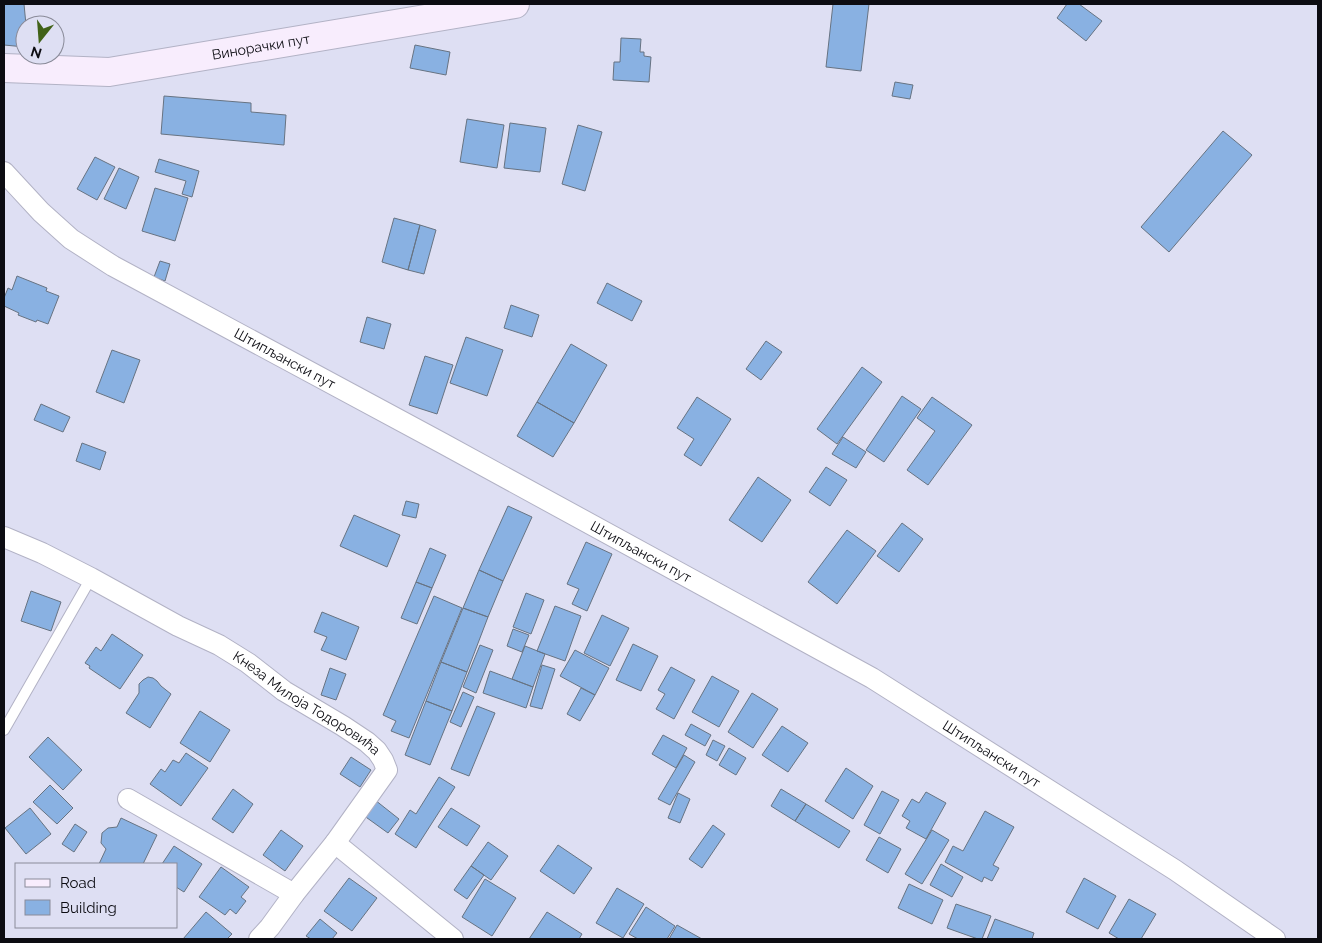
<svg xmlns="http://www.w3.org/2000/svg" width="1322" height="943" font-family="Raleway,sans-serif">
<style>
.building{fill:#89b1e2;stroke:#677382}
.lines{fill:none;stroke-linecap:round;stroke-linejoin:round}
.lane-casing{stroke:#b2b2c5;stroke-width:12}
.street-casing{stroke:#b2b2c5;stroke-width:22}
.secondary-casing{stroke:#b2b2c5;stroke-width:30}
.lane{stroke:#fff;stroke-width:10}
.street{stroke:#fff;stroke-width:20}
.secondary{stroke:#f8edfd;stroke-width:28}
.labels{text-anchor:middle;stroke-width:4;stroke-linejoin:round;paint-order:stroke}
.street-label{font-size:14px;fill:#0c0c12;stroke:#dedff3}
</style>
<rect width="100%" height="100%" fill="#dedff3"/>
<!-- building -->
<path class="building" d="M4,4H24L26,25H25V47L4,45Z
M833,4H869L861,71L826,67Z
M1067,4H1079L1102,21L1086,41L1057,18Z
M621,38L641,39L640,52H644V56L651,57L649,82L613,80L614,62H620Z
M415,45L450,52L446,75L410,68Z
M895,82L913,85L910,99L892,96Z
M164,96L251,103V112L286,115L284,145L161,134Z
M467,119L504,125L497,168L460,162Z
M510,123L546,128L540,172L504,168Z
M578,125L602,132L585,191L562,184Z
M1223,131L1252,155L1169,252L1141,227Z
M95,157L115,167L97,200L77,189Z
M159,159L199,171L192,197L182,194L186,181L155,172Z
M119,168L139,177L126,209L104,199Z
M155,188L188,198L175,241L142,231Z
M394,218L420,225L408,270L382,262Z
M420,225L436,230L424,274L408,270Z
M160,261L170,264L165,281L154,277Z
M17,276L47,288L46,291L59,296L48,324L37,320L36,322L18,315L19,313L4,306V298L8,288L12,290Z
M607,283L642,301L632,321L597,303Z
M511,305L539,315L532,337L504,328Z
M367,317L391,324L384,349L360,342Z
M466,337L503,350L487,396L450,383Z
M766,341L782,352L761,380L746,369Z
M571,344L607,365L574,423L537,402Z
M112,350L140,360L124,403L96,392Z
M425,356L453,365L437,414L409,405Z
M862,367L882,382L837,444L817,429Z
M902,396L921,409L884,462L866,450Z
M697,397L731,419L701,466L684,455L694,439L677,428Z
M932,397L972,425L928,485L907,470L935,431L917,418Z
M537,402L574,423L553,457L517,436Z
M41,404L70,417L63,432L34,420Z
M843,437L866,452L856,468L832,454Z
M82,443L106,452L100,470L76,461Z
M826,467L847,480L830,506L809,492Z
M758,477L791,500L762,542L729,520Z
M406,501L419,504L416,518L402,515Z
M508,506L532,517L503,581L479,570Z
M354,515L400,535L387,567L340,546Z
M902,523L923,539L899,572L877,556Z
M847,530L876,551L837,604L808,582Z
M586,542L612,554L587,611L572,604L579,589L567,584Z
M430,548L446,555L432,588L416,582Z
M479,570L503,581L488,617L463,608Z
M416,582L432,588L417,624L401,618Z
M31,591L61,602L51,631L21,621Z
M526,593L544,600L531,634L513,627Z
M434,596L462,608L409,738L391,731L396,721L383,715Z
M555,606L581,616L565,661L537,651Z
M463,608L488,617L467,672L441,662Z
M322,612L359,627L346,660L321,650L327,637L314,632Z
M602,615L629,628L610,666L584,653Z
M513,629L529,635L522,652L507,646Z
M112,634L143,655L120,689L89,668L90,666L85,663L96,647L101,651Z
M633,644L658,656L641,691L616,680Z
M480,645L493,650L476,693L463,687Z
M525,646L545,654L533,687L512,679Z
M575,650L609,668L595,695L560,676Z
M441,662L467,672L452,711L426,701Z
M542,665L555,669L542,709L530,706Z
M671,667L695,680L674,719L656,709L665,694L658,690Z
M330,668L346,674L336,700L321,695Z
M490,671L533,687L526,708L483,693Z
M712,676L739,691L719,727L692,712Z
M148,677L153,678L157,681L161,686L171,694L150,728L126,713L139,693V684L143,680Z
M581,688L595,695L580,721L567,714Z
M463,692L474,697L461,727L450,722Z
M752,693L778,709L753,748L728,732Z
M426,701L452,711L430,765L405,755Z
M477,706L495,713L469,776L451,769Z
M200,711L230,730L210,762L180,743Z
M691,724L711,735L705,746L685,735Z
M782,726L808,743L788,772L762,755Z
M663,735L687,748L676,768L652,754Z
M48,737L82,770L63,790L29,757Z
M713,740L725,746L717,761L706,755Z
M729,748L746,758L736,775L719,765Z
M186,753L208,768L181,806L150,784L161,769L165,772L173,760L179,763Z
M684,755L695,762L670,805L658,799Z
M351,757L371,770L360,787L340,774Z
M846,768L873,786L853,819L825,801Z
M439,777L455,787L416,848L395,834L410,810L416,814Z
M50,785L73,808L57,824L33,802Z
M233,789L253,804L233,833L212,819Z
M781,789L806,804L795,821L771,806Z
M882,791L899,800L880,834L864,825Z
M926,792L946,803L926,839L906,828L910,821L902,816L912,799L919,803Z
M678,793L690,799L680,823L668,818Z
M375,800L399,819L388,833L363,815Z
M806,804L850,831L839,848L795,821Z
M30,808L51,834L26,854L5,828Z
M451,808L480,826L467,846L438,827Z
M985,811L1014,827L993,865L999,868L992,881L984,877L982,882L945,862L953,846L963,851Z
M121,818L157,835L143,864H99L106,849L101,843L102,833L108,828L117,827Z
M75,824L87,832L74,852L62,844Z
M713,825L725,834L702,868L689,859Z
M281,830L303,846L285,871L263,855Z
M932,830L949,840L922,884L905,874Z
M879,837L901,849L888,873L866,860Z
M488,842L508,856L491,880L471,866Z
M558,845L592,868L574,894L540,871Z
M174,846L202,864L184,892L176,887V864H162Z
M941,864L963,877L952,897L930,885Z
M471,866L484,875L467,899L454,890Z
M221,867L249,887L241,897L246,901L236,914L230,909L225,915L199,897Z
M349,878L377,898L352,931L324,911Z
M1084,878L1116,896L1098,929L1066,912Z
M485,879L516,898L492,936L462,917Z
M909,884L943,900L932,924L898,908Z
M617,888L644,904L623,938L596,923Z
M1129,899L1156,914L1141,939H1119L1109,933Z
M956,904L991,916L982,939H978L947,928Z
M646,907L675,926L667,939H638L629,934Z
M206,912L232,934L227,939H183Z
M547,912L582,934L579,939H529Z
M320,919L337,933L332,939H311L306,936Z
M995,919L1034,933L1032,939H987Z
M677,925L702,939H669Z"/>
<g class="lines">
<!-- lane casing -->
<g class="lane-casing">
<path id="lane" d="M4,730L91,578"/>
</g>
<!-- street casing -->
<g class="street-casing">
<g id="street">
<path id="s1" d="M4,172L41,212L71,239L113,266L442,443L872,678L1175,870L1275,939"/>
<path id="s2" d="M4,537L42,553L91,578L178,626L219,645L248,663L284,691L343,726L367,742L377,751L383,760L387,770L335,843L294,894L270,927L259,939"/>
<path d="M128,799L294,894"/>
<path d="M335,843L453,939"/>
</g>
</g>
<!-- secondary casing -->
<g class="secondary-casing">
<g id="secondary">
<path id="s3" d="M4,68L109,72L515,4"/>
</g>
</g>
<!-- lane -->
<use href="#lane" class="lane"/>
<!-- street -->
<use href="#street" class="street"/>
<!-- secondary -->
<use href="#secondary" class="secondary"/>
</g>
<g class="labels">
<!-- street labels -->
<g class="street-label">
<text dy="5" stroke="none"><textPath href="#s3" startOffset="259">Винорачки пут</textPath></text>
<text dy="5" stroke="none"><textPath href="#s1" startOffset="340">Штипљански пут</textPath></text>
<text dy="5" stroke="none"><textPath href="#s1" startOffset="745">Штипљански пут</textPath></text>
<text dy="5" stroke="none"><textPath href="#s2" startOffset="346">Кнеза Милоја Тодоровића</textPath></text>
<text dy="5" stroke="none"><textPath href="#s1" startOffset="1150">Штипљански пут</textPath></text>
</g>
</g>
<!-- border -->
<rect width="1322" height="943" fill="none" stroke="#0c0c12" stroke-width="10"/>
<!-- legend -->
<rect x="15" y="863" width="162" height="65" fill="#dedff3" stroke="#8a8b99"/>
<rect x="25" y="879" width="25" height="8" fill="#f8edfd" stroke="#8a8b99"/>
<text x="60" y="888" font-size="15" fill="#0c0c12">Road</text>
<rect x="25" y="900" width="25" height="15" fill="#89b1e2" stroke="#8a8b99"/>
<text x="60" y="913" font-size="15" fill="#0c0c12">Building</text>
<!-- north arrow -->
<g transform="translate(40 40) rotate(197)"><circle r="24" fill="#dedff3" stroke="#8a8b99"/>
<path d="M0-4L9 19L0 12L-9 19Z" fill="#416218"/>
<text y="-8" font-size="14" font-weight="bold" text-anchor="middle" fill="#0c0c12">N</text>
</g>
</svg>
